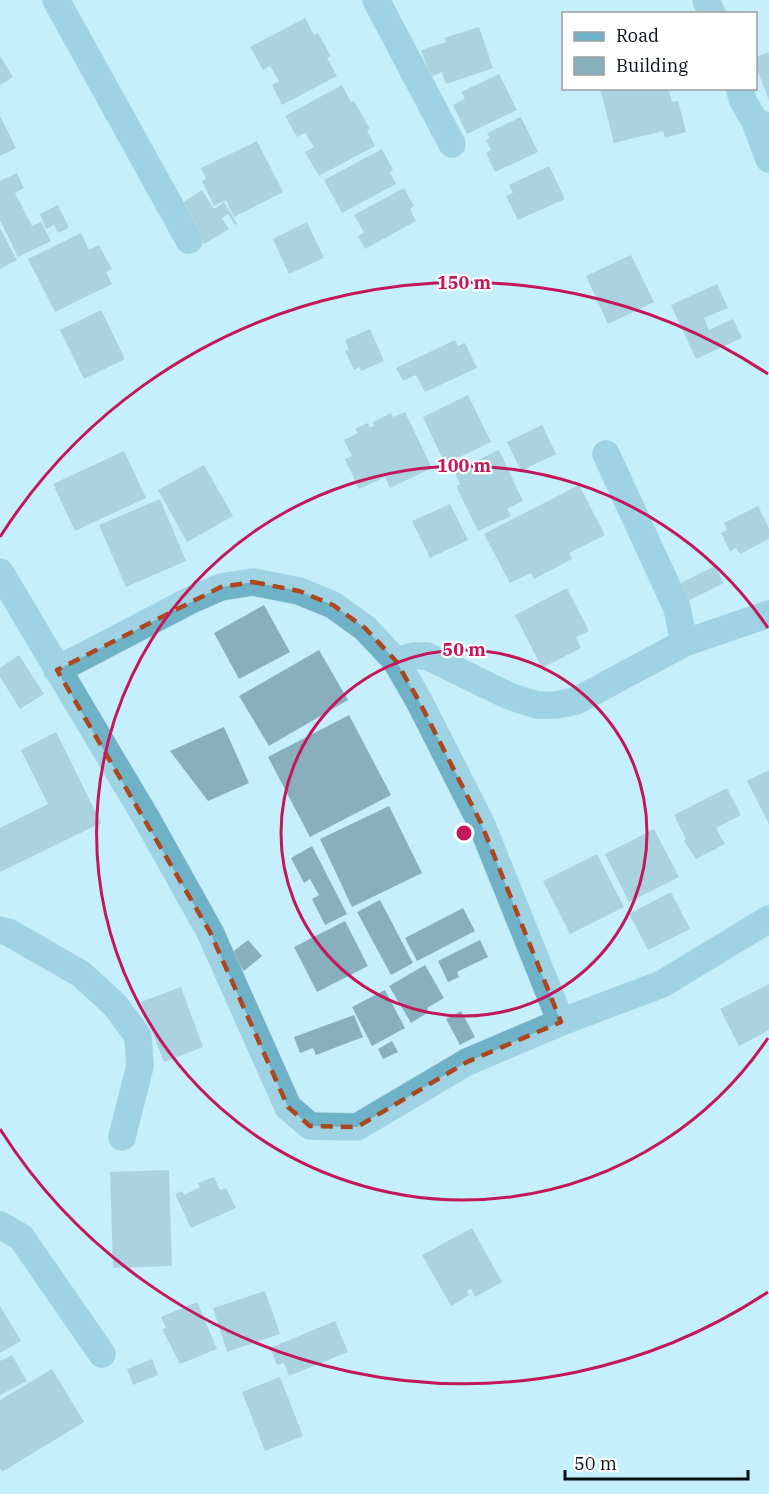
<svg xmlns="http://www.w3.org/2000/svg" width="769" height="1494" font-family="'IBM Plex Serif',serif">
<style>
.building{fill:#89afbc}
.lines{fill:none;stroke-linecap:round;stroke-linejoin:round}
.street-casing{stroke:#a7cbd7;stroke-width:28}
.street{stroke:#6fb1c7;stroke-width:27}
.marked{fill:none;stroke:#ac461d;stroke-width:4.5;stroke-dasharray:12 8;stroke-linejoin:round}
.ring{fill:none;stroke:#c2185b;stroke-width:3}
.centre{fill:#c2185b;stroke:#fff;stroke-width:3}
.ring-label{font-size:18px;text-anchor:middle;font-weight:bold;fill:#c2185b;stroke:#fff;stroke-width:4.5;stroke-linejoin:round;paint-order:stroke}
</style>
<rect width="100%" height="100%" fill="#c6effc"/>
<!-- building -->
<path class="building" d="M305,18L314,35L318,33L331,56L327,58L337,76L282,105L272,85L279,81L270,66L263,70L250,47Z
M479,27L493,68L446,84L442,72L431,77L421,50L446,42L444,38Z
M769,52V100L756,67V57Z
M0,56L13,77L0,85Z
M499,74L517,110L467,134L453,105L465,99L461,92Z
M342,85L351,102L354,101L370,129L367,130L375,146L319,176L305,152L314,147L305,133L297,137L285,116Z
M600,88H668L672,102L678,101L686,132L665,138L663,131L614,143Z
M0,116L16,148L0,156Z
M521,117L538,152L495,172L486,153L491,150L486,140L490,138L487,133Z
M257,141L283,192L234,217L226,200L214,206L202,181L206,179L201,168Z
M382,149L393,170L390,172L396,184L342,213L324,180Z
M549,166L565,199L518,220L506,196L513,193L509,185Z
M17,173L24,188L15,193L32,226L41,222L51,241L18,257L0,220V181Z
M404,188L414,206L410,209L416,221L365,249L358,236L364,233L354,215Z
M202,190L214,209L224,202L237,224L235,225L228,214L222,218L229,229L204,244L186,216L182,203Z
M58,205L69,228L58,233L54,225L46,229L40,214Z
M307,222L324,258L289,274L273,239Z
M0,228L17,260L0,269Z
M81,233L89,250L99,245L112,269L106,272L112,284L55,312L28,259Z
M631,255L654,302L608,324L586,276Z
M717,284L728,308L704,318L709,330L733,319L742,338L696,359L671,305Z
M101,310L125,359L84,379L60,330Z
M370,329L384,361L361,371L359,367L354,370L345,351L349,350L345,340Z
M455,340L458,346L465,343L477,368L425,392L416,375L403,381L396,368Z
M468,395L491,442L445,464L423,417Z
M405,412L432,468L390,488L385,477L359,489L345,459L352,456L344,440L358,433L355,429L368,423L370,428L374,426L373,422L391,413L393,417Z
M542,425L556,454L521,471L507,442Z
M499,450L523,501L507,509L511,516L478,531L456,486L460,484L454,471Z
M124,451L146,498L75,531L53,484Z
M204,465L233,516L187,542L158,490Z
M579,485L605,535L569,553L572,559L534,579L531,573L510,583L484,534Z
M160,499L186,561L126,587L99,525Z
M450,504L468,540L430,558L412,521Z
M758,506L769,528V539L740,554L736,548L730,551L721,533L727,530L724,523Z
M715,566L724,583L686,602L677,585Z
M567,588L589,631L576,637L581,648L542,668L515,615Z
M264,605L290,652L239,679L214,633Z
M319,650L348,700L269,746L239,696Z
M19,655L44,694L20,709L0,677V668Z
M349,715L391,795L310,837L268,757Z
M224,727L249,783L208,801L170,751Z
M56,732L101,823L0,872V828L48,804L21,750Z
M769,770V824L747,781Z
M727,788L741,815L716,828L725,844L696,859L684,841L686,839L674,815Z
M389,806L422,873L352,907L320,839Z
M654,829L679,877L629,902L605,854Z
M312,846L347,914L325,925L312,899L319,895L310,879L304,883L291,858Z
M597,854L624,907L570,934L543,881Z
M671,892L690,929L648,950L629,914Z
M380,900L413,963L391,975L357,912Z
M463,908L475,931L417,961L405,938Z
M345,921L368,966L317,992L294,947Z
M248,940L262,956L244,971L230,954Z
M480,940L488,957L457,972L459,977L448,982L438,961Z
M425,965L444,998L427,1008L429,1012L411,1023L389,986Z
M769,984V1030L739,1046L720,1009Z
M181,987L203,1047L164,1062L141,1002Z
M385,990L405,1028L372,1046L352,1007Z
M461,1011L475,1037L460,1045L446,1019Z
M354,1015L363,1037L316,1055L313,1048L300,1053L294,1037Z
M392,1041L398,1052L383,1059L378,1049Z
M169,1170L172,1266L113,1268L110,1172Z
M214,1177L220,1190L226,1188L236,1208L191,1228L175,1194L182,1191L184,1195L200,1187L198,1183Z
M472,1228L502,1282L475,1297L471,1289L467,1291L469,1295L451,1306L422,1255Z
M265,1291L280,1334L227,1352L213,1308Z
M197,1302L217,1349L180,1364L162,1329L166,1328L161,1317Z
M0,1306L21,1341L0,1353Z
M335,1321L348,1352L289,1376L284,1363L277,1365L270,1348Z
M12,1355L27,1381L0,1395V1361Z
M152,1359L158,1375L133,1385L127,1369Z
M52,1369L84,1422L2,1472L0,1468V1400Z
M280,1377L303,1436L265,1451L242,1392Z"/>
<g class="lines">
<!-- street casing -->
<g class="street-casing">
<path id="street" d="M56,0L189,240
M376,0L452,144
M706,0L712,14
M739,88L743,101L755,121L769,128
M755,121L769,159
M606,454L677,608L684,643
M0,572L148,821L210,932L288,1107L310,1126L357,1127L467,1062L561,1022L662,984L769,919
M396,661L414,656H427L509,696L537,705H556L576,701L684,643L769,614
M57,670L189,601L221,587L253,582L299,591L333,605L365,628L396,661L419,701L481,823L561,1022
M0,930L8,932L81,974L115,1005L138,1036L140,1066L122,1137
M0,1225L21,1237L102,1354"/>
</g>
<!-- street -->
<use href="#street" class="street"/>
</g>
<!-- marked area -->
<path d="M0 0H769V1494H0ZM253,582L299,591L333,605L365,628L396,661L419,701L481,823L561,1022L467,1062L357,1127L310,1126L288,1107L210,932L57,670L221,587Z" fill="#c6effc" fill-opacity=".55" fill-rule="evenodd"/>
<path class="marked" d="M253,582L299,591L333,605L365,628L396,661L419,701L481,823L561,1022L467,1062L357,1127L310,1126L288,1107L210,932L57,670L221,587Z"/>
<!-- distance rings -->
<g class="ring">
<circle cx="464" cy="833" r="183"/>
<path d="M768 1038A367 367 0 1 1 768 628"/>
<path d="M768 1292A550 550 0 0 1 0 1129M0 537A550 550 0 0 1 768 374"/>
</g>
<circle cx="464" cy="833" r="9" class="centre"/>
<g class="ring-label">
<text x="464" y="289">150 m</text>
<text x="464" y="472">100 m</text>
<text x="464" y="656">50 m</text>
</g>
<!-- legend -->
<rect x="562" y="12" width="195" height="78" fill="#ffffff" stroke="#9a9fa0" stroke-width="1.5"/>
<rect x="574" y="32" width="30" height="9" fill="#6fb1c7" stroke="#9a9fa0" stroke-width="1.5"/>
<text x="616" y="42" font-size="18" fill="#020e12">Road</text>
<rect x="574" y="57" width="30" height="18" fill="#89afbc" stroke="#9a9fa0" stroke-width="1.5"/>
<text x="616" y="72" font-size="18" fill="#020e12">Building</text>
<!-- scale -->
<path d="M565 1470v9h183v-9" fill="none" stroke="#020e12" stroke-width="3"/>
<text x="574" y="1470" font-size="18" fill="#020e12" stroke="#ffffff" stroke-width="4.5" paint-order="stroke">50 m</text>
</svg>
